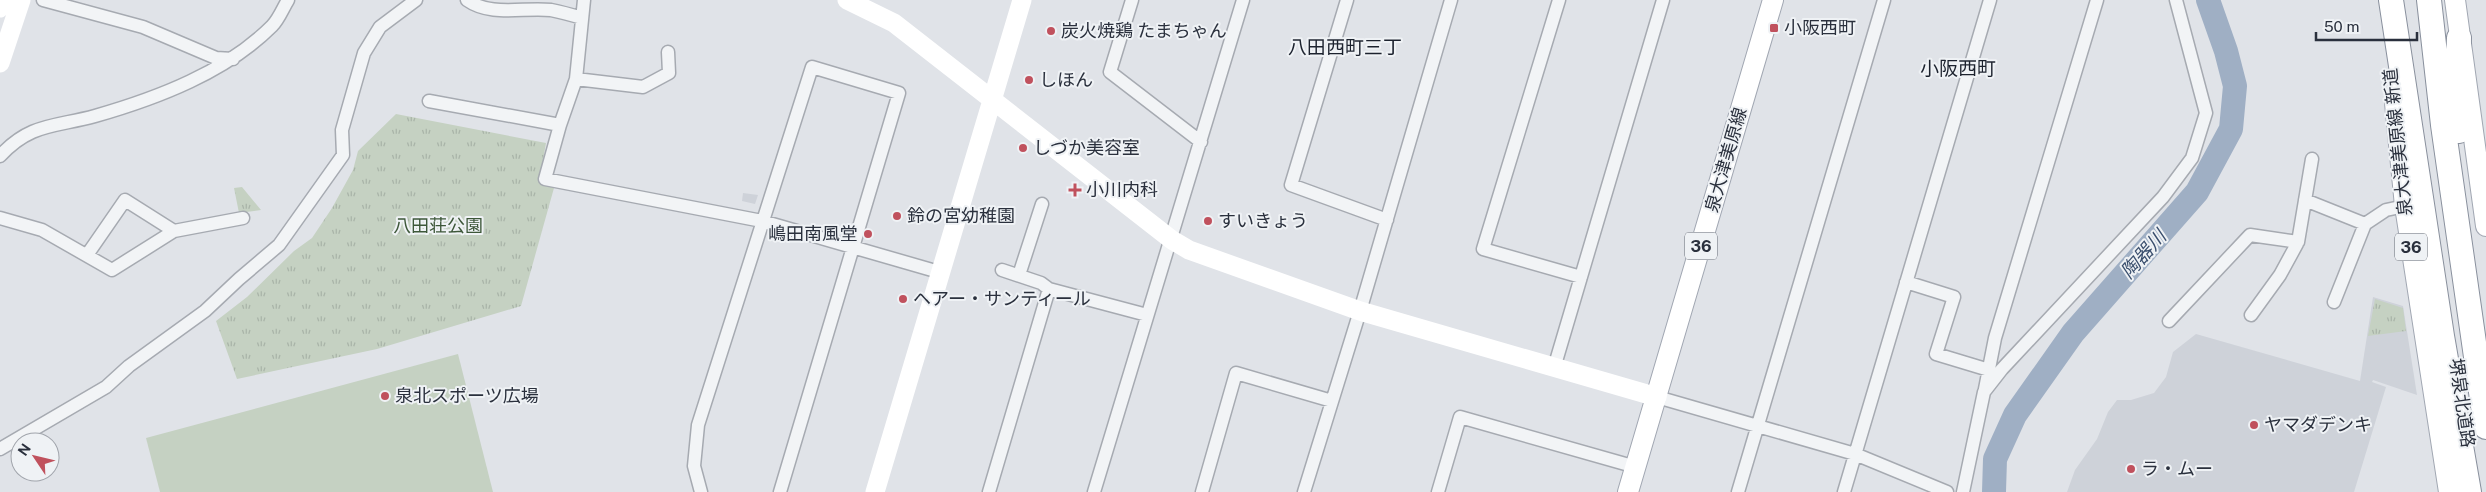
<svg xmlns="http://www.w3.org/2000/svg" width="2486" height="492" font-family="'Public Sans','Noto Sans JP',sans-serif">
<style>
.built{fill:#ced2d9}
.grass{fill:#c5d1c2}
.park{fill:url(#park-tufts)}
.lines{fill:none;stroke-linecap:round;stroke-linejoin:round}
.river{stroke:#9fafc4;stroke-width:24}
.street-casing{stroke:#a6aab1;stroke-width:15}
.primary-casing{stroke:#a1a7b2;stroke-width:22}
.highway-casing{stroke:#89909d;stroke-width:26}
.street{stroke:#f2f4f6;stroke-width:12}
.secondary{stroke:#fff;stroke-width:19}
.primary{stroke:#fff;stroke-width:20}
.highway{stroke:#fff;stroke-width:24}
.poi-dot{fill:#c0515d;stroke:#eff2f5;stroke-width:2}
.labels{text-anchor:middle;stroke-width:4;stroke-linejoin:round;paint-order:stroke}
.shield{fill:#eff2f5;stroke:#656a74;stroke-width:1}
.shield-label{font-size:16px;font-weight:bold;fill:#2a303d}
.poi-label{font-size:18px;fill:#2a303d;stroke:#eff2f5;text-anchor:start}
.street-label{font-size:18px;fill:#2a303d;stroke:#eff2f5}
.park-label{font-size:18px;fill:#3d5739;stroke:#eff2f5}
.neighbourhood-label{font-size:19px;fill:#1c222e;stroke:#eff2f5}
.water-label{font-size:19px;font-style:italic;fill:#394e6d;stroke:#eff2f5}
</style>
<defs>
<pattern id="park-tufts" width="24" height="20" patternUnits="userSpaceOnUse" patternTransform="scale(1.25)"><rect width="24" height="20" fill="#c5d1c2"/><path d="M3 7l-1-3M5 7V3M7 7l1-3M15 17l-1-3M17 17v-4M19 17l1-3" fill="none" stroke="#a9b4a8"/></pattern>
</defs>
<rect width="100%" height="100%" fill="#e0e3e8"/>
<!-- built -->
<path class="built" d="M743,193L758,195L755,204L742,201Z
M2373,297L2403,306L2417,395L2373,380L2372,382L2386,387L2354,492H2067L2075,470L2097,439L2108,412L2117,400H2131L2154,393L2166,377L2173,352L2196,334L2360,381Z"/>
<!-- grass -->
<path class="grass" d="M458,354L493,492H160L146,438Z"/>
<!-- park -->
<path class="park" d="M396,114L546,143L539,183L554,188L521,306L377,349L237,379L216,321L247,297L294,251L312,238L332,208L353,170L358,151Z
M242,187L261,210L239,213L234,188Z
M2375,299L2403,308L2406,331L2368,336Z"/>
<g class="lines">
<!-- river -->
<path class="river" d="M1994,492L1995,459L2015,415L2073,333L2197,192L2231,129L2235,86L2226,51L2208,0"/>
<!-- street casing -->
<g class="street-casing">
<path id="street" d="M43,0L143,27L216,58L233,59
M467,0C491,17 523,7 551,10C561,12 572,15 582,18
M584,0L576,79L560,125L545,179L762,221L939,272
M1132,0L1110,72L1201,142
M1347,0L1291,185L1387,220
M1559,0L1483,249L1581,277
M576,79L643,87L669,73L668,52
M429,101L560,125
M0,156C30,123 55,127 95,116C158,98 226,72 272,26C279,19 283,8 288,0
M2305,200L2365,224L2386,210L2405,206
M0,218L42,230L112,270L174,231L243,218
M87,255L125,200L174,231
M1002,270L1041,283L1049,289
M1019,275L1042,204
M1906,282L1954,297L1936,354L1989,370
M2334,302L2365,224
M2251,315L2280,275L2298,242L2312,159
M2169,321L2250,235L2298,242
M1554,368L1663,0
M1985,389L1995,338L2097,0
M1657,397L1855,454L1947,492
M0,449L106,387L129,366L205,311L239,279L279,245L343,155L342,130L364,53L380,27L416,0
M701,492L694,466L698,425L812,67L899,93L780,492
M989,492L1049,289L1147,315
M1094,492L1243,0
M1202,492L1236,373L1332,401
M1304,492L1360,311L1451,0
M1438,492L1460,417L1636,467
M1738,492L1884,0
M1844,492L1990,0
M1963,492L1984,392L2002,369L2163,197L2192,158L2206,113L2176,0"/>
</g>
<!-- primary casing -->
<g class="primary-casing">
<path id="primary" d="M2455,0L2486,226
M2395,103L2405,206L2449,492
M1628,492L1773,0"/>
</g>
<!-- highway casing -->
<g class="highway-casing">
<path id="highway" d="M2391,0L2442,336L2469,492
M2429,0L2443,125L2486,427
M2459,131L2456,113L2459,38"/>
</g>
<!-- street -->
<use href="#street" class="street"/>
<!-- secondary -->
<path class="secondary" d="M847,0L894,23L1172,240L1189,250L1360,311L1657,397
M0,8L3,0
M0,63L21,0
M875,492L1022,0"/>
<!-- primary -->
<use href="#primary" class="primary"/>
<!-- highway -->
<use href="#highway" class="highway"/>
</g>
<!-- markers -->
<g class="poi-dot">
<rect x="1769" y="23" width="10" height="10" rx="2.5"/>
<circle cx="1051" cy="31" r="5"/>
<circle cx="1029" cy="80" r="5"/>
<circle cx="1023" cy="148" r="5"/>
<path d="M1072.5 182.5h5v5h5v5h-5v5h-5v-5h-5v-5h5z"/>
<circle cx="897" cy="216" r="5"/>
<circle cx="1208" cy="221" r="5"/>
<circle cx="868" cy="234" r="5"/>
<circle cx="903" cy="299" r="5"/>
<circle cx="385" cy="396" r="5"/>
<circle cx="2254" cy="425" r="5"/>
<circle cx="2131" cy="469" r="5"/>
</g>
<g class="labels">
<!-- shield labels -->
<g class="shield">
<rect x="1685" y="232.5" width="32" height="27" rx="4"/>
<rect x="2395" y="233.5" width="32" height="27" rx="4"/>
</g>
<g class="shield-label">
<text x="1701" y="252">36</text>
<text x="2411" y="253">36</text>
</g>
<!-- poi labels -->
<g class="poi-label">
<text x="1784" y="34">小阪西町</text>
<text x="1061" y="37">炭火焼鶏 たまちゃん</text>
<text x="1039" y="86">しほん</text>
<text x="1033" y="154">しづか美容室</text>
<text x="1086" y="196">小川内科</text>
<text x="907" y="222">鈴の宮幼稚園</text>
<text x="1218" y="227">すいきょう</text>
<text x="858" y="240" text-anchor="end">嶋田南風堂</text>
<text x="913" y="305">ヘアー・サンティール</text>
<text x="395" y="402">泉北スポーツ広場</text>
<text x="2264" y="431">ヤマダデンキ</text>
<text x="2141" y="475">ラ・ムー</text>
</g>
<!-- street labels -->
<g class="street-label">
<text transform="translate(2398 142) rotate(-96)" y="6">泉大津美原線 新道</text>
<text transform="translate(1726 160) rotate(-74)" y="6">泉大津美原線</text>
<text transform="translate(2462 403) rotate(82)" y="6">堺泉北道路</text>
</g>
<!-- park labels -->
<g class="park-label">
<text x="438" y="232">八田荘公園</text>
</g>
<!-- neighbourhood labels -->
<g class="neighbourhood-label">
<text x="1345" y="54">八田西町三丁</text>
<text x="1958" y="75">小阪西町</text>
</g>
<!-- water labels -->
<g class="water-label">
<text transform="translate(2143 254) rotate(-48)" y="7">陶器川</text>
</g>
</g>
<!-- north arrow -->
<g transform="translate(35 457) rotate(305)"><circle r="24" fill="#eff2f5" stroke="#a0a4ab"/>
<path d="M0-4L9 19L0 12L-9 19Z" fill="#c0515d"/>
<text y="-8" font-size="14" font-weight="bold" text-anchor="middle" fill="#2a303d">N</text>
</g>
<!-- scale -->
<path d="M2316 32v8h101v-8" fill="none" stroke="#2a303d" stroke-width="2.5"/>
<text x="2324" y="32" font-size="15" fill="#2a303d" stroke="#eff2f5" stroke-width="4" paint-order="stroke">50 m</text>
</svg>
